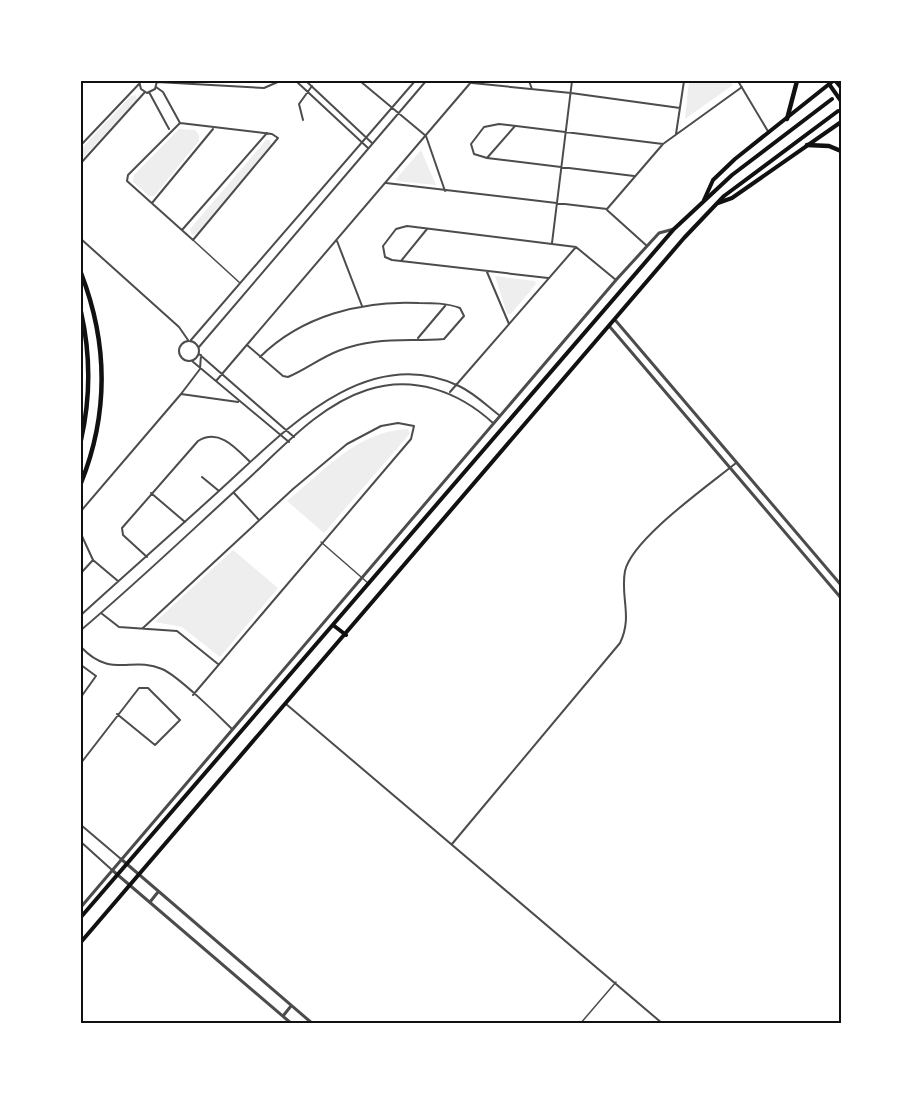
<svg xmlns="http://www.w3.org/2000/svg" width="922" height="1105" font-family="Raleway,sans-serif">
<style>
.green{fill:#eee}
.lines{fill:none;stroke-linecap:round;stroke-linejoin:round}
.service{stroke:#4c4c4c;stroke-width:1.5}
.minor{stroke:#4c4c4c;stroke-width:2}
.tertiary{stroke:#4c4c4c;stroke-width:3}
.secondary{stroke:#111;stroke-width:4}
.primary{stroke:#111;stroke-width:4}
.trunk{stroke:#111;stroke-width:4.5}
.neatline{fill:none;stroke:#111;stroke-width:2}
</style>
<rect width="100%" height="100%" fill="#fff"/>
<!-- green -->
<path class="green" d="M689,81H730L733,85L685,119Z
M136,95L137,100L81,160V149L131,96Z
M179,129L195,130L199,135V141L154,196H149L133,182L134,175Z
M266,140H270L271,145L196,234L192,235L190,229Z
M421,150L436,185L397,181L396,179Z
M495,276L535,281L536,284L511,314H507Z
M408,429L410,433L407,437L324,533L287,501C324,471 357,431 408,429Z
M233,550L278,588L220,657L182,627L155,622Z"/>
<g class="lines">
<!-- service -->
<path class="service" d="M193,240L240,283
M321,542L368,583
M580,1024L616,982"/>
<!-- minor -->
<path class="minor" d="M139,81L141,89L147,93L155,89L157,81
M296,81L368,148
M306,81L372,143
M360,81L426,136L445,191
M529,81L532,89
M738,81L769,133
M81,82L82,81
M157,82L264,88L280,81
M472,83L571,93L680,108
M156,87L163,92L180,123L272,134L278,138L193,240L127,181L128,175L180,123
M149,92L169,129
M303,120L299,104L312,86
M676,134L684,81
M81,145L139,84
M487,158L515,126
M81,163L145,92
M634,176L487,158L474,154L471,144L484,127L499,124L663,144
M386,183L607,209
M152,203L213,129
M607,209L663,144L742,87
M607,210L647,246
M182,230L267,133
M81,239L179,327L188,340
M337,241L362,306
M552,243L572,81
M401,261L427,229
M487,272L509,324
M548,278L392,260L385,257L383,246L396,229L407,226L576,247L616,280
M418,338L445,306
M191,340L415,81
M179 351a10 10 0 1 1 20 0a10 10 0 1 1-20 0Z
M247,345L283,376L288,377C305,370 320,358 338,351C375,336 407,342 444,339L464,316L460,308C447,303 432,303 419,303C362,300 301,316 260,357
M199,347L426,81
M199,354L294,437
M192,361L289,442
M216,381L472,81
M450,392L576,247
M181,394L238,402
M202,477L219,491
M151,493L185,522
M234,493L259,520
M81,511L181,394L200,369L201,355
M81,534L93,560L118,581
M147,557L123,535L122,528L198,441C219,428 236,448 250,462
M81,573L93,560
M101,613L119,627L177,631L218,664
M81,615C127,573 174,532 220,490C282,434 365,341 459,386C474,393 486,405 499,415
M143,628L293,489L347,444L381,426L398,423L414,426L411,439L193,695
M81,630C138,582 192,530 247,480C283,447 320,405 367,390C413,375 458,391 493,423
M81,647C111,679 132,656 162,669C177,675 219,716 232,729
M81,665L96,676L81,697
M286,704L663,1024
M81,763L139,688H148L180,720L155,745L117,714
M81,825L121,859
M81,842L112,870
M452,844L620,643C633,616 620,597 625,571C632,539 709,485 736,463"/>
<!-- tertiary -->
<path class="tertiary" d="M616,321L841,585
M610,327L841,598
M121,859L313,1024
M112,870L292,1024
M150,902L158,892
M81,907L616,280L659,233L674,229
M283,1016L291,1006"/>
<!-- secondary -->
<path class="secondary" d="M829,84L841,101
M704,200L713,180L735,159L833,81
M718,203L732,198L841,122"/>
<!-- primary -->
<path class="primary" d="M333,625L346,635
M81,917L674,229L732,175L832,99
M81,942L684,238L724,196L838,111"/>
<!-- trunk -->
<path class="trunk" d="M836,81L841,87
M787,119L797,81
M807,145L829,146L841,151
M81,273C108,343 109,413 81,483
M81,312C91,356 91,396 81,440"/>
</g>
<!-- border -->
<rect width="922" height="1105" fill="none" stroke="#ffffff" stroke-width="165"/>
<rect x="82" y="82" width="758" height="940" class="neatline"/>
</svg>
